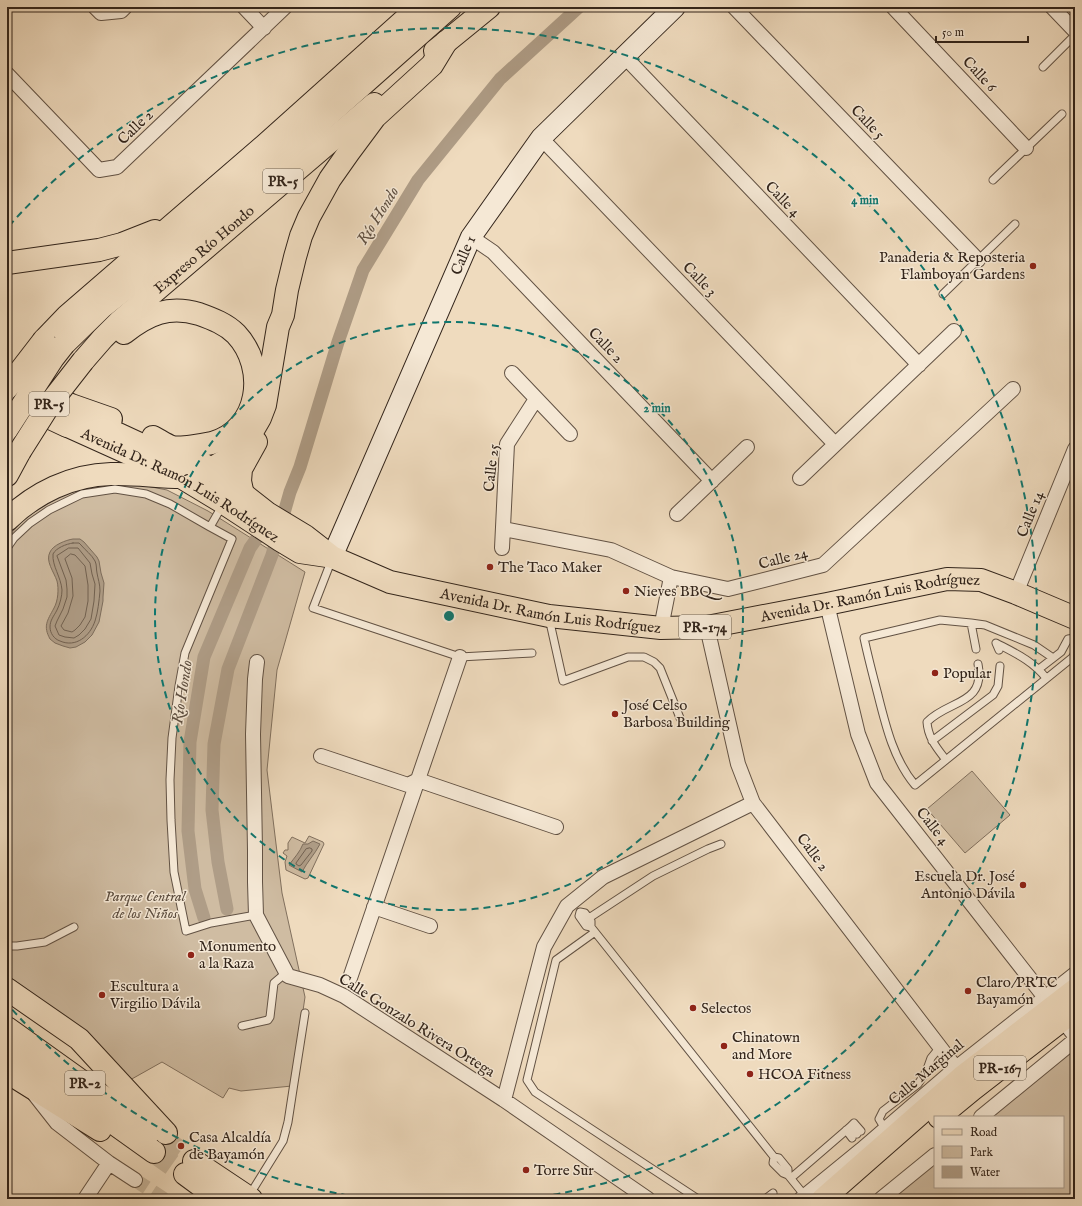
<svg xmlns="http://www.w3.org/2000/svg" width="1082" height="1206" font-family="'IM FELL English',serif">
<style>
.green{fill:#cfbca2;stroke:#81705e}
.water{fill:#af9d87;stroke:#7d6d5c}
.lines{fill:none;stroke-linecap:round;stroke-linejoin:round}
.shore{stroke:#716151;stroke-width:1}
.canal{stroke:#af9d87;stroke-width:13}
.street-tunnel{stroke:#c9b79d;stroke-width:14;stroke-dasharray:14 7;stroke-linecap:butt}
.primary-tunnel{stroke:#c9b79d;stroke-width:22;stroke-dasharray:22 11;stroke-linecap:butt}
.lane-casing{stroke:#625244;stroke-width:9}
.street-casing{stroke:#625244;stroke-width:16}
.secondary-casing{stroke:#33251b;stroke-width:22}
.primary-casing{stroke:#33251b;stroke-width:24}
.highway-casing{stroke:#33251b;stroke-width:24}
.lane{stroke:#f5e8d5;stroke-width:7}
.street{stroke:#f5e8d5;stroke-width:14}
.secondary{stroke:#f5e8d5;stroke-width:20}
.primary{stroke:#efdbbe;stroke-width:22}
.highway{stroke:#efdbbe;stroke-width:22}
.highway-bridge-casing{stroke:#33251b;stroke-width:24;stroke-linecap:butt}
.highway-bridge{stroke:#efdbbe;stroke-width:22}
.ring{fill:none;stroke:#0f766e;stroke-width:2;stroke-dasharray:7 5}
.poi-dot{fill:#8f2418;stroke:#f5e8d5;stroke-width:1.5}
.labels{text-anchor:middle;stroke-width:3;stroke-linejoin:round;paint-order:stroke}
.shield{fill:#f5e8d5;stroke:#6d6053;stroke-width:1}
.shield-label{font-size:14px;font-weight:bold;fill:#33251b}
.street-label{font-size:15px;fill:#33251b;stroke:#f5e8d5}
.poi-label{font-size:15px;fill:#33251b;stroke:#f5e8d5;text-anchor:start}
.park-label{font-size:15px;font-style:italic;fill:#5a4b3d;stroke:#f5e8d5}
.water-label{font-size:16px;font-style:italic;fill:#5e4f41;stroke:#f5e8d5}
.centre{fill:#0f766e;stroke:#f5e8d5;stroke-width:2}
.ring-label{font-size:12px;text-anchor:middle;font-weight:bold;fill:#0f766e;stroke:#f5e8d5;stroke-width:3;stroke-linejoin:round;paint-order:stroke}
</style>
<rect width="100%" height="100%" fill="#efdbbe"/>
<filter id="stains"><feTurbulence type="fractalNoise" baseFrequency=".005" numOctaves="4"/><feColorMatrix values="0 0 0 0 .2 0 0 0 0 .09 0 0 0 0 .02 0 0 0 .5 -.17"/></filter>
<radialGradient id="worn" r=".72"><stop offset=".6" stop-color="#630" stop-opacity="0"/><stop offset="1" stop-color="#630" stop-opacity=".3"/></radialGradient>
<!-- green -->
<path class="green" d="M136,484L167,490L208,511L305,572L277,670L267,770L282,893L305,997L292,1086L241,1091L229,1088L223,1098L162,1062L130,1080L79,1027L7,975V538L25,518L70,490Z
M972,771L1010,815L965,853L927,809Z
M309,836L323,842L324,844L308,878L305,879L286,870L285,862L287,856L283,853L285,850H288V843L292,837L305,843Z
M1075,1048V1199H886L935,1160V1187H1063V1117H989Z"/>
<!-- water -->
<path class="water" d="M73,539H80L84,542L97,557L99,561L101,573L104,583L103,597V601L99,622L92,635L85,642L76,647L70,648L63,646L55,643L50,639C43,626 47,621 54,608C58,601 59,589 57,581C54,572 45,561 50,552C53,545 66,540 73,539Z
M313,841L320,844C315,854 307,862 302,872L289,865C294,858 300,852 303,844H308Z"/>
<g class="lines">
<!-- shore -->
<path class="shore" d="M73,543H79L81,545C85,550 92,555 95,561C97,565 96,569 97,573C98,579 100,584 100,591C99,601 98,612 95,621C90,636 76,648 60,641C54,639 50,633 50,627C50,620 54,616 57,610C60,604 62,596 62,590C61,577 52,566 53,554C56,548 66,544 73,543Z
M69,548H78L90,563L92,574L95,584L94,601L91,619L85,629L79,635L74,638L65,637L59,635L55,626L57,621L63,609L67,597V589L66,580L57,556Z
M71,554L75,555L85,566L88,585V601L85,617L80,625L75,630L72,632L64,630L61,626L68,613L73,596L72,578L65,559Z
M310,848L312,849V851L301,865L299,866L296,864V863L306,849Z"/>
<!-- canal -->
<path class="canal" d="M227,909L218,862L212,810L214,744L228,669L272,555L290,492L300,467L338,342L363,270L418,180L500,79L579,7
M204,918L195,889L188,831L190,742L204,657L250,548L267,524"/>
<!-- street-tunnel -->
<path class="street-tunnel" d="M135,1180L164,1199"/>
<!-- primary-tunnel -->
<path class="primary-tunnel" d="M162,1139L194,1161
M154,1152L185,1174"/>
<!-- lane casing -->
<g class="lane-casing">
<path id="lane" d="M1043,67L1075,35
M993,180L1062,114
M943,294L1015,224
M222,506L210,527L232,539L185,653L179,686L172,738L170,780L171,820L174,872L186,931L211,923L256,915
M7,548L14,538L30,523L49,510L82,494L115,489L146,494L170,504L210,527
M332,559L313,608L460,657L532,653
M549,618L563,681L628,657H644L654,662L660,668L680,718
M971,623L976,649
M999,650L996,643C1015,653 1033,661 1046,678
M1053,658L1034,645L985,625L971,623L940,620L864,638C868,657 873,676 878,695C886,727 894,760 915,785L1073,657L1075,652
M1039,669L1061,652L1068,639L1075,638
M932,741L993,695L998,686L1000,666
M946,760C937,748 928,738 927,722C948,700 986,705 978,664
M589,918L653,876L708,849L721,844
M591,927V921L585,913L580,912L579,916L586,926L591,927L774,1157
M595,932L556,960L527,1080L535,1092L698,1199
M7,946H17L45,942L74,927
M242,1026L268,1020L270,1017L274,983L281,977L288,976
M850,1127L854,1123L861,1131
M885,1129L879,1119L883,1111L918,1084L926,1072L931,1058L940,1047
M846,1130L852,1138
M788,1175V1169L779,1158L774,1157L773,1163L783,1173L788,1175L805,1196
M791,1178L850,1127L857,1134
M252,1191L283,1141L288,1122L292,1096L305,1013
M765,1199L773,1193"/>
</g>
<!-- street casing -->
<g class="street-casing">
<path id="street" d="M95,7L101,13L121,11L125,7
M244,7L264,28
M734,7L978,260
M893,7L1026,148
M1052,7L1075,31
M624,56L919,365
M7,74L99,170L117,167L285,7
M541,138L835,444
M471,237L493,252L712,481
M512,373L570,434
M800,478L954,331
M677,514L747,447
M503,529L611,550L671,577L728,589L823,565L1013,389
M502,548L507,444L536,399
M1016,593L1075,449
M827,604L858,734L877,783L1075,1036
M707,627L738,764L753,803L956,1068
M661,628L671,577
M257,662L255,679L253,734L255,850V882L256,915L288,976L320,985L344,996L504,1100L648,1199
M321,756L408,785L418,780L556,827
M374,907L430,926
M350,978L460,657
M35,1095L57,1123L109,1163L135,1180
M504,1100L544,947L567,906L603,877L753,803
M981,1117L1075,1040
M85,1199L109,1163
M801,1199L861,1150L956,1068L1075,974
M881,1199L935,1155"/>
</g>
<!-- secondary casing -->
<g class="secondary-casing">
<g id="secondary">
<path id="s1" d="M332,557L471,237L541,138L675,7"/>
</g>
</g>
<!-- primary casing -->
<g class="primary-casing">
<g id="primary">
<path id="s2" d="M68,426L181,477L219,500L280,540L300,552L327,556"/>
<path id="s3" d="M196,460L211,469L267,513L305,536L332,557L390,582L549,616L661,628L707,627L827,604L947,579L981,580L1016,593L1075,618"/>
<path d="M7,989L79,1039L166,1133"/>
<path d="M7,1028L151,1131"/>
<path d="M7,1047L154,1152"/>
<path d="M7,1072L100,1130"/>
<path d="M939,1117L973,1089L1075,1010"/>
<path d="M194,1161L251,1199"/>
<path d="M185,1174L219,1199"/>
<path d="M823,1199L962,1077L1075,990"/>
</g>
</g>
<!-- highway casing -->
<g class="highway-casing">
<g id="highway">
<path d="M435,51L489,7"/>
<path d="M7,263L99,250L122,244L155,231"/>
<path d="M124,333C148,314 169,305 199,314C213,319 226,324 236,334C268,368 260,430 212,443C203,445 181,449 172,447C166,445 159,440 153,437"/>
<path d="M44,340L67,316L265,145L419,7"/>
<path d="M64,344L102,307L154,266L263,173L450,7"/>
<path id="s4" d="M83,361L103,338L120,321L374,104"/>
<path d="M39,389L71,405L111,419"/>
<path d="M7,397L31,409L67,426L87,424L118,434L200,472H204L211,469L235,454L245,444L260,418L265,405L278,327L283,315L287,290L295,257L301,236L309,217L330,179L349,152L375,117L432,65L446,42"/>
<path d="M7,475L20,451"/>
<path d="M243,495L240,481L241,469L256,442"/>
<path d="M7,520C35,493 71,475 111,474C134,473 158,477 181,477"/>
</g>
</g>
<!-- lane -->
<use href="#lane" class="lane"/>
<!-- street -->
<use href="#street" class="street"/>
<!-- secondary -->
<use href="#secondary" class="secondary"/>
<!-- primary -->
<use href="#primary" class="primary"/>
<!-- highway -->
<use href="#highway" class="highway"/>
<!-- highway-bridge casing -->
<g class="highway-bridge-casing">
<path id="highway-bridge" d="M7,388L44,340
M7,429L53,358L64,344
M20,451L51,402L83,361"/>
</g>
<!-- highway-bridge -->
<use href="#highway-bridge" class="highway-bridge"/>
</g>
<!-- distance rings -->
<g class="ring">
<circle cx="449" cy="616" r="294"/>
<path d="M372 1199A588 588 0 0 1 9 1006M9 226A588 588 0 1 1 526 1199"/>
</g>
<!-- markers -->
<g class="poi-dot">
<circle cx="1033" cy="266" r="4"/>
<circle cx="490" cy="567" r="4"/>
<circle cx="626" cy="591" r="4"/>
<circle cx="935" cy="673" r="4"/>
<circle cx="615" cy="714" r="4"/>
<circle cx="1023" cy="885" r="4"/>
<circle cx="191" cy="955" r="4"/>
<circle cx="968" cy="991" r="4"/>
<circle cx="102" cy="995" r="4"/>
<circle cx="693" cy="1008" r="4"/>
<circle cx="724" cy="1046" r="4"/>
<circle cx="750" cy="1074" r="4"/>
<circle cx="181" cy="1146" r="4"/>
<circle cx="526" cy="1170" r="4"/>
</g>
<g class="labels">
<!-- shield labels -->
<g class="shield">
<rect x="263" y="169" width="40" height="24" rx="3"/>
<rect x="29" y="392" width="40" height="24" rx="3"/>
<rect x="679" y="615" width="52" height="24" rx="3"/>
<rect x="974" y="1056" width="52" height="24" rx="3"/>
<rect x="65" y="1071" width="40" height="24" rx="3"/>
</g>
<g class="shield-label">
<text x="283" y="186">PR-5</text>
<text x="49" y="409">PR-5</text>
<text x="705" y="632">PR-174</text>
<text x="1000" y="1073">PR-167</text>
<text x="85" y="1088">PR-2</text>
</g>
<!-- street labels -->
<g class="street-label">
<text transform="translate(980 74) rotate(47)" y="5">Calle 6</text>
<text transform="translate(868 122) rotate(46)" y="5">Calle 5</text>
<text transform="translate(135 127) rotate(-44)" y="5">Calle 2</text>
<text transform="translate(783 199) rotate(46)" y="5">Calle 4</text>
<text dy="5" stroke="none"><textPath href="#s4" startOffset="165">Expreso Río Hondo</textPath></text>
<text dy="5" stroke="none"><textPath href="#s1" startOffset="329">Calle 1</textPath></text>
<text transform="translate(700 279) rotate(46)" y="5">Calle 3</text>
<text transform="translate(606 345) rotate(46)" y="5">Calle 2</text>
<text transform="translate(491 468) rotate(-84)" y="5">Calle 25</text>
<text dy="5" stroke="none"><textPath href="#s2" startOffset="127">Avenida Dr. Ramón Luis Rodríguez</textPath></text>
<text transform="translate(1030 514) rotate(-68)" y="5">Calle 14</text>
<text transform="translate(783 558) rotate(-14)" y="5">Calle 24</text>
<text dy="5" stroke="none"><textPath href="#s3" startOffset="718">Avenida Dr. Ramón Luis Rodríguez</textPath></text>
<text dy="5" stroke="none"><textPath href="#s3" startOffset="394">Avenida Dr. Ramón Luis Rodríguez</textPath></text>
<text transform="translate(933 826) rotate(52)" y="5">Calle 4</text>
<text transform="translate(813 852) rotate(53)" y="5">Calle 2</text>
<text transform="translate(417 1025) rotate(32)" y="5">Calle Gonzalo Rivera Ortega</text>
<text transform="translate(926 1072) rotate(-40)" y="5">Calle Marginal</text>
</g>
<!-- poi labels -->
<g class="poi-label">
<text x="1025" y="262" text-anchor="end">Panaderia &amp; Reposteria<tspan x="1025" dy="17">Flamboyan Gardens</tspan></text>
<text x="498" y="572">The Taco Maker</text>
<text x="634" y="596">Nieves BBQ</text>
<text x="943" y="678">Popular</text>
<text x="623" y="710">José Celso<tspan x="623" dy="17">Barbosa Building</tspan></text>
<text x="1015" y="881" text-anchor="end">Escuela Dr. José<tspan x="1015" dy="17">Antonio Dávila</tspan></text>
<text x="199" y="951">Monumento<tspan x="199" dy="17">a la Raza</tspan></text>
<text x="976" y="987">Claro/PRTC<tspan x="976" dy="17">Bayamón</tspan></text>
<text x="110" y="991">Escultura a<tspan x="110" dy="17">Virgilio Dávila</tspan></text>
<text x="701" y="1013">Selectos</text>
<text x="732" y="1042">Chinatown<tspan x="732" dy="17">and More</tspan></text>
<text x="758" y="1079">HCOA Fitness</text>
<text x="189" y="1142">Casa Alcaldía<tspan x="189" dy="17">de Bayamón</tspan></text>
<text x="534" y="1175">Torre Sur</text>
</g>
<!-- park labels -->
<g class="park-label">
<text x="145" y="901">Parque Central<tspan x="145" dy="17">de los Niños</tspan></text>
</g>
<!-- water labels -->
<g class="water-label">
<text transform="translate(377 215) rotate(-58)" y="6">Río Hondo</text>
<text transform="translate(181 692) rotate(-81)" y="6">Río Hondo</text>
</g>
</g>
<circle cx="449" cy="616" r="6" class="centre"/>
<g class="ring-label">
<text x="865" y="204">4 min</text>
<text x="657" y="412">2 min</text>
</g>
<!-- margin -->
<rect width="1082" height="1206" fill="none" stroke="#efdbbe" stroke-width="24"/>
<rect x="8" y="8" width="1066" height="1190" fill="none" stroke="#33251b" stroke-width="2"/>
<rect x="12" y="12" width="1058" height="1182" fill="none" stroke="#33251b"/>
<!-- legend -->
<rect x="934" y="1116" width="130" height="72" fill="#f5e8d5" stroke="#a79a8b"/>
<rect x="942" y="1129" width="20" height="6" fill="#efdbbe" stroke="#a79a8b"/>
<text x="970" y="1136" font-size="12" fill="#33251b">Road</text>
<rect x="942" y="1146" width="20" height="12" fill="#cfbca2" stroke="#a79a8b"/>
<text x="970" y="1156" font-size="12" fill="#33251b">Park</text>
<rect x="942" y="1166" width="20" height="12" fill="#af9d87" stroke="#a79a8b"/>
<text x="970" y="1176" font-size="12" fill="#33251b">Water</text>
<!-- scale -->
<path d="M936 36v6h92v-6" fill="none" stroke="#33251b" stroke-width="2"/>
<text x="942" y="36" font-size="12" fill="#33251b" stroke="#f5e8d5" stroke-width="3" paint-order="stroke">50 m</text>
<rect width="100%" height="100%" filter="url(#stains)"/>
<rect width="100%" height="100%" fill="url(#worn)"/>
</svg>
